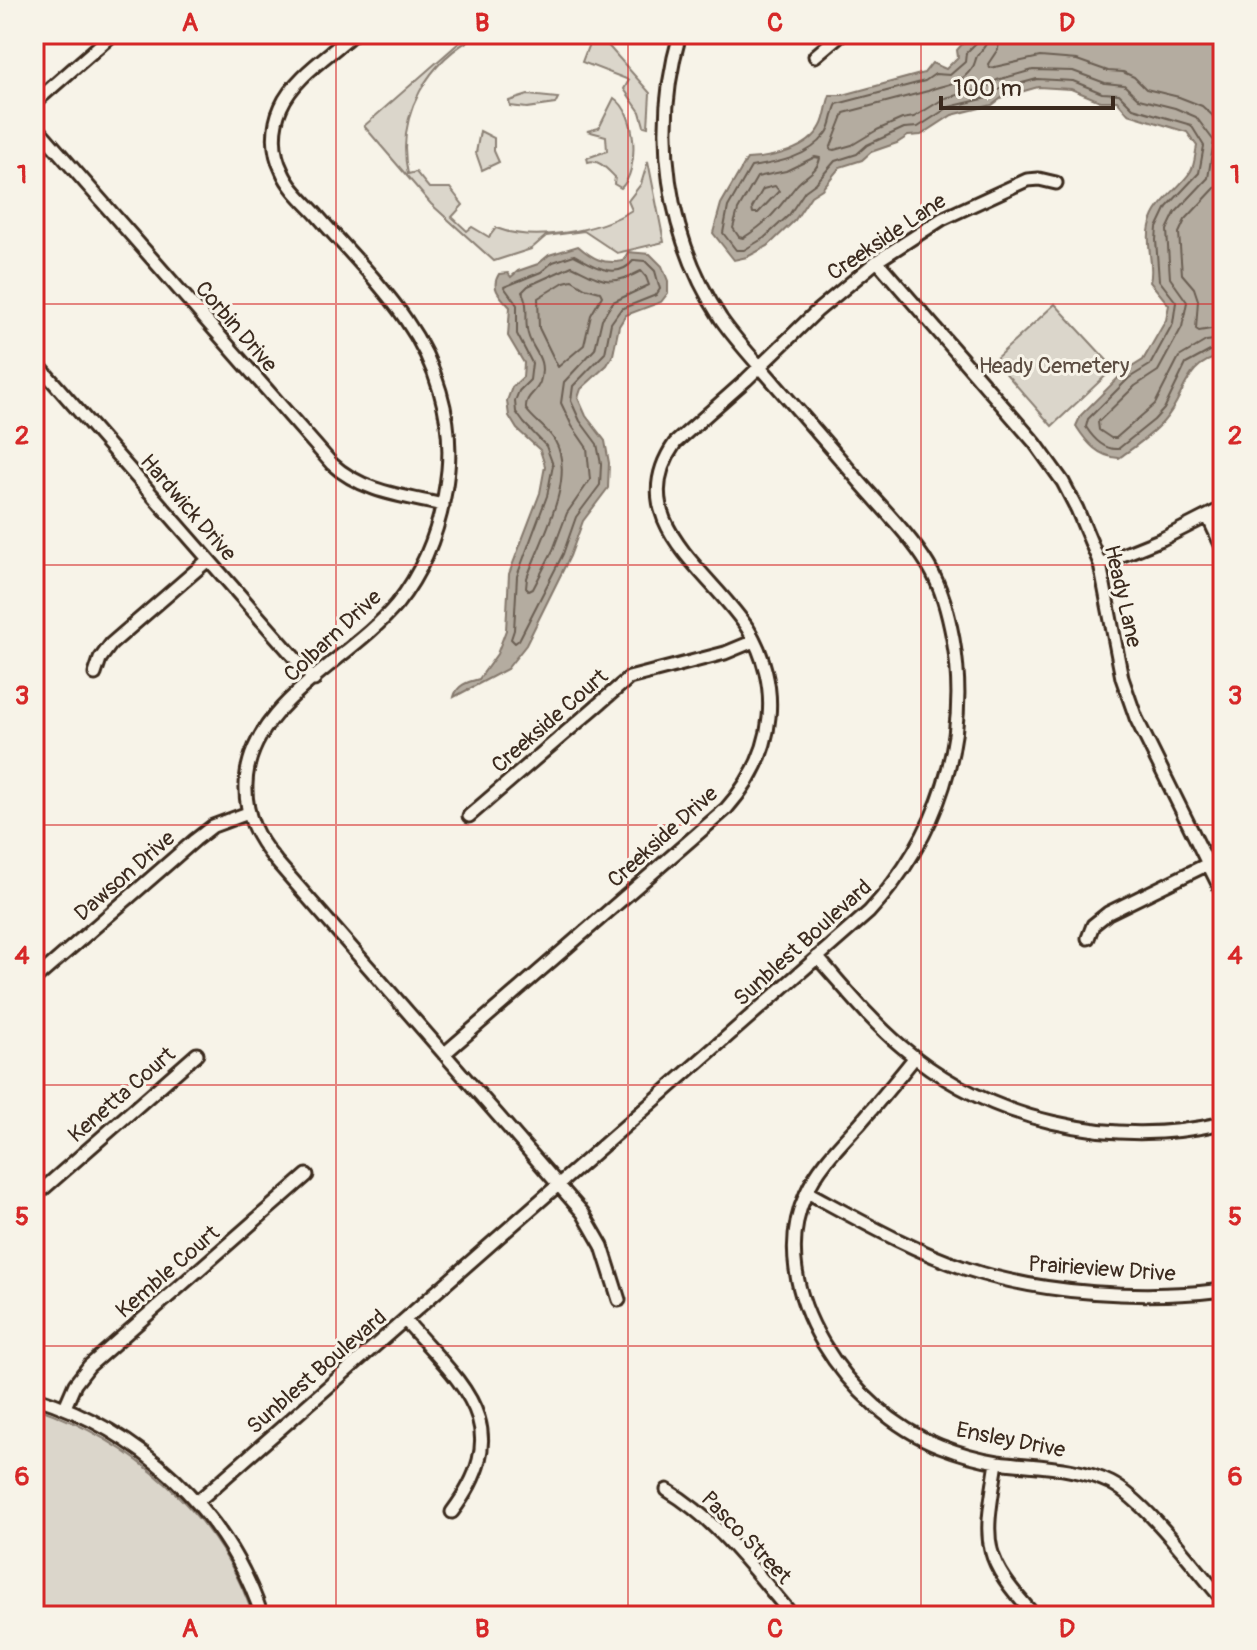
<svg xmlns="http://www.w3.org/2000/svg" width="1257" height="1650" font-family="Pangolin,sans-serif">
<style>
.green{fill:#dbd6cb;stroke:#8b8074;stroke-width:2}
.water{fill:#b4aca0;stroke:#84786c;stroke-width:2}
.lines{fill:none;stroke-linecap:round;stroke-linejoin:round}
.shore{stroke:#6b5e52;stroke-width:2}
.street-casing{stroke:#3b2a1e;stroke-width:17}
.street{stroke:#f7f3e8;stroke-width:11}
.grid{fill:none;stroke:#d62828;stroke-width:2;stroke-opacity:0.55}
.labels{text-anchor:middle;stroke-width:6;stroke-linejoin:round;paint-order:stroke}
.street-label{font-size:22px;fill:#3b2a1e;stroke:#f7f3e8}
.park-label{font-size:22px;fill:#5b4c41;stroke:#f7f3e8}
.neatline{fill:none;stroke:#d62828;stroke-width:3}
.grid-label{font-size:26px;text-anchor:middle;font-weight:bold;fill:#d62828}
</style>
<rect width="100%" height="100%" fill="#f7f3e8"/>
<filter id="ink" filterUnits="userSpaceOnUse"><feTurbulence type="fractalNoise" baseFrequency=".0125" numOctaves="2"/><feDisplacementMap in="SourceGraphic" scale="16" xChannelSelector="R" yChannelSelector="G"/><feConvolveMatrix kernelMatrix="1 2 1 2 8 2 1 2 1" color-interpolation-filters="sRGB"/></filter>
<g filter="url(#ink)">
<!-- green -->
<path class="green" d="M469,34H481C428,59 395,116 408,174L416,172L429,188H450L463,205L452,217L467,231L472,227L489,237L496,228C534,243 599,231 632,210L628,201L641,184L648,161L664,242L617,253L584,231L546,236L531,249L494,261L431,204L364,126Z
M577,34H598L650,93L648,127L644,126L640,112L624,89L629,80L582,62L590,41L580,38Z
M528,95L558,98L555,104L527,108L510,106L509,101Z
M614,98C637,113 640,170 621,188L614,184L615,177C608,170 598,158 588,162L587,158L607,151L606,136L587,131L599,128Z
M480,131L494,138V151L499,162L482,170L476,153Z
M1055,304L1114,368L1052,426L994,360Z
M34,1407C132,1440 220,1515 253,1616H34Z"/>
<!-- water -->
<path class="water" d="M971,34H1223V356C1182,363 1187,396 1163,422C1151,436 1134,447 1119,458C1098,457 1087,443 1076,426L1081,415L1124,372L1143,360L1166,320L1169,305L1150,282C1155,264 1145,245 1150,226C1156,201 1178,191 1191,171C1195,164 1195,154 1197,146L1187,132L1128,114L1117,101H1100L1071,89L1038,87L1003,97L992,105L952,115L921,135L908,136L897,143L871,152L862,160L840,167L822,189L811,196L795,220L768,246L747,257L734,260L713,233L721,204L747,159C771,158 809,150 821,126C826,117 826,105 830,95H843L924,73L932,63L946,69L958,57L957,50Z
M578,246C592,258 603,265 623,261L628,252L650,254L662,266L668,281V293L661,302L626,315L619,326L613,355L607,365L581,389L578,398L586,416L605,441L609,463L608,488L583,521L570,556L526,645L507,669L454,697C457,685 467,682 479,679L497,654L506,630L509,574L540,493L545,466L540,450L517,429L509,416L507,401L512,387L523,377L524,363L508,336L510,307C500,296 490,288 499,274L508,273L511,277L518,271L538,264L549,255Z"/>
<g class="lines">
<!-- shore -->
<path class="shore" d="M978,34L976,43L966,53L965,62L950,75L935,74L925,81L837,104C832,112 833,126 826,134C809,157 778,163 751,167L728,207L723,233L736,250H744L764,238L789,215L805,191L816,183L835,161L857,154L867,145L904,128L918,127L949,107L987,98L1000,89L1037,79L1073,81L1102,93L1119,94L1133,108L1191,125L1204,146L1199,173L1167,207L1157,228L1156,240L1159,280L1176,302L1173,323L1150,365L1129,378L1088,419L1086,427C1093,438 1103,450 1118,449L1154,420L1164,409L1186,364L1210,351L1223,349
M988,34C988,45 983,48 977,56C975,60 975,65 972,68C959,87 945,83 928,91L844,113L830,149L834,150L852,145L877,130L902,119L914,117L945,98L983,89L997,80L1033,70L1073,71L1105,83L1124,85L1139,99L1175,108L1196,117L1214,141L1208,178L1175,213L1167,230L1170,278L1187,302L1182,327L1158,371L1135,386L1098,422L1099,430L1111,438H1116L1155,404L1179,357L1206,341L1223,339
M1000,34L998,49L988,64L990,68L1040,57L1077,60L1108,71L1123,72L1134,77L1146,89L1179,97L1202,106L1212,115L1223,132
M815,157L820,158C818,172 804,176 796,186C777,210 770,221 743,238L739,237L733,228L738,210L757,177L786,171Z
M1223,169L1216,187L1185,220L1179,233L1182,274L1194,288L1198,300L1196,329L1199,331L1223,327
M775,186L779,191L758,213H753L752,208L763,189Z
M574,255C593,265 616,282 634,260L645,261L655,271L660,289L656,295L621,309L611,323L605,353L573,386L571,401L580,421L597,444L601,464L600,485L576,517L563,554L519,640L515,643L511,639L514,630L517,576L547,496L553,465L546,446L524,423L516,412L515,401L519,391L530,380L532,363L517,334V305L504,287L541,272L553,262Z
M572,266C602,280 609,288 641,271L646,277L649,285L613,302L602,319L595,349L564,382L561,403L572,426L587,448L590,480L567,513L553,550L533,589L529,591L526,588L527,578C540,541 577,479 555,441C548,428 534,421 526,409C525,395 536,394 540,382C548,355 529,350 527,329C525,315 529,305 522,292L528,286Z
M572,280L585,288L600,292L602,296L591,315L584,345L558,367L539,328L538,298L564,282Z"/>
<!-- street casing -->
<g class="street-casing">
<path id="street" d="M353,34C330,55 294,77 281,107C272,127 272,151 282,171C289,188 304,201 316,214C346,249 380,282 406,320C436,363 453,418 448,470C443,518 428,565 397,604C350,661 247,705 246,785C245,816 257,838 276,861L583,1213L602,1246L619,1300
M815,56L841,34
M34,103L113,34
M34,124L332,464C362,492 404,496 443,505
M877,261L1035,443L1063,482L1077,509L1100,564L1122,678L1136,718L1223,894
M34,360L314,680
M1208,517L1223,549
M1100,564L1162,539L1223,508
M95,674L100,659L111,644L208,560
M469,816L629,678L725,653L754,641
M1088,938L1093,925L1108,913L1208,864
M817,957C844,987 870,1020 901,1046C988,1121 1112,1149 1223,1123
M34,980L195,840L213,826L248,813
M444,1054L726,809C750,782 766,753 769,717C772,687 764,655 748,629C711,571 621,520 675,443L746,380L817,311L877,261L942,219L1027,180L1039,179L1056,183
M915,1057C897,1080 879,1101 861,1122C840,1145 818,1166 806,1194C762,1290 851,1412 940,1446C958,1453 979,1459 998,1462C1035,1467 1077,1466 1111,1483C1146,1501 1195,1568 1223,1600
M807,1192C859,1220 911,1250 967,1269C1043,1294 1144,1300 1223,1290
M34,1197L197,1054
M405,1320C463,1386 517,1425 452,1512
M34,1397C139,1430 227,1510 262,1616
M65,1407L75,1384L89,1366L307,1175
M997,1462C985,1541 978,1554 1035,1616
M667,1490C719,1521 754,1571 793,1616
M197,1502L869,912C938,837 971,740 953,639C948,613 942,588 928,565C909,534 882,508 859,481C831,448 803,416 775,384C757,363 737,342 721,319C666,235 652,130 680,34"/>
</g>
<!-- street -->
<use href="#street" class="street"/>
</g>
</g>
<!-- grid -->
<path class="grid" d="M336,34V1616M628,34V1616M921,34V1616M34,304H1223M34,565H1223M34,825H1223M34,1085H1223M34,1346H1223"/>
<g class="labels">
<!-- street labels -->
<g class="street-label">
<text transform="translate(886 236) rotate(-34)" y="8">Creekside Lane</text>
<text transform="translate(237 326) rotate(49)" y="8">Corbin Drive</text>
<text transform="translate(189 507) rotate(49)" y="8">Hardwick Drive</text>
<text transform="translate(1124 596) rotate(77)" y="8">Heady Lane</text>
<text transform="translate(332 635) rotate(-43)" y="8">Colbarn Drive</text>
<text transform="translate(549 720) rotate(-41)" y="8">Creekside Court</text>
<text transform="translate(662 836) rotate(-42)" y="8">Creekside Drive</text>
<text transform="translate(124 875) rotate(-41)" y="8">Dawson Drive</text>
<text transform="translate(802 942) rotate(-42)" y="8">Sunblest Boulevard</text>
<text transform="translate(121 1094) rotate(-41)" y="8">Kenetta Court</text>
<text transform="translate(1102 1268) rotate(4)" y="8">Prairieview Drive</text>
<text transform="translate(167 1271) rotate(-41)" y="8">Kemble Court</text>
<text transform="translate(316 1371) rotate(-41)" y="8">Sunblest Boulevard</text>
<text transform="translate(1011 1439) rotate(11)" y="8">Ensley Drive</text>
<text transform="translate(747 1537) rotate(46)" y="8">Pasco Street</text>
</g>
<!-- park labels -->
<g class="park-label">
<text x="1054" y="373">Heady Cemetery</text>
</g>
</g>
<!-- margin -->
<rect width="1257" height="1650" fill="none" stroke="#f7f3e8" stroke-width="88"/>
<!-- scale -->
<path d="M941 96v12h172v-12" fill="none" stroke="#3b2a1e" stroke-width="4"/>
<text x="953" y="96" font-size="24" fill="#3b2a1e" stroke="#f7f3e8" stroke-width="6" paint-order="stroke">100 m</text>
<rect x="44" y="44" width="1169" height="1562" class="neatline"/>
<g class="grid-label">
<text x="190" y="31">A</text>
<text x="482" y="31">B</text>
<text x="775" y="31">C</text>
<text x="1067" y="31">D</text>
<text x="22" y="183">1</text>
<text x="1235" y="183">1</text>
<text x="22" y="444">2</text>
<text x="1235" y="444">2</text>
<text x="22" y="704">3</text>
<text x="1235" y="704">3</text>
<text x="22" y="964">4</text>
<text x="1235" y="964">4</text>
<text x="22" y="1225">5</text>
<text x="1235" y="1225">5</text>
<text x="22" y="1485">6</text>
<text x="1235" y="1485">6</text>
<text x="190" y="1637">A</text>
<text x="482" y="1637">B</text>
<text x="775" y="1637">C</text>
<text x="1067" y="1637">D</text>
</g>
</svg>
